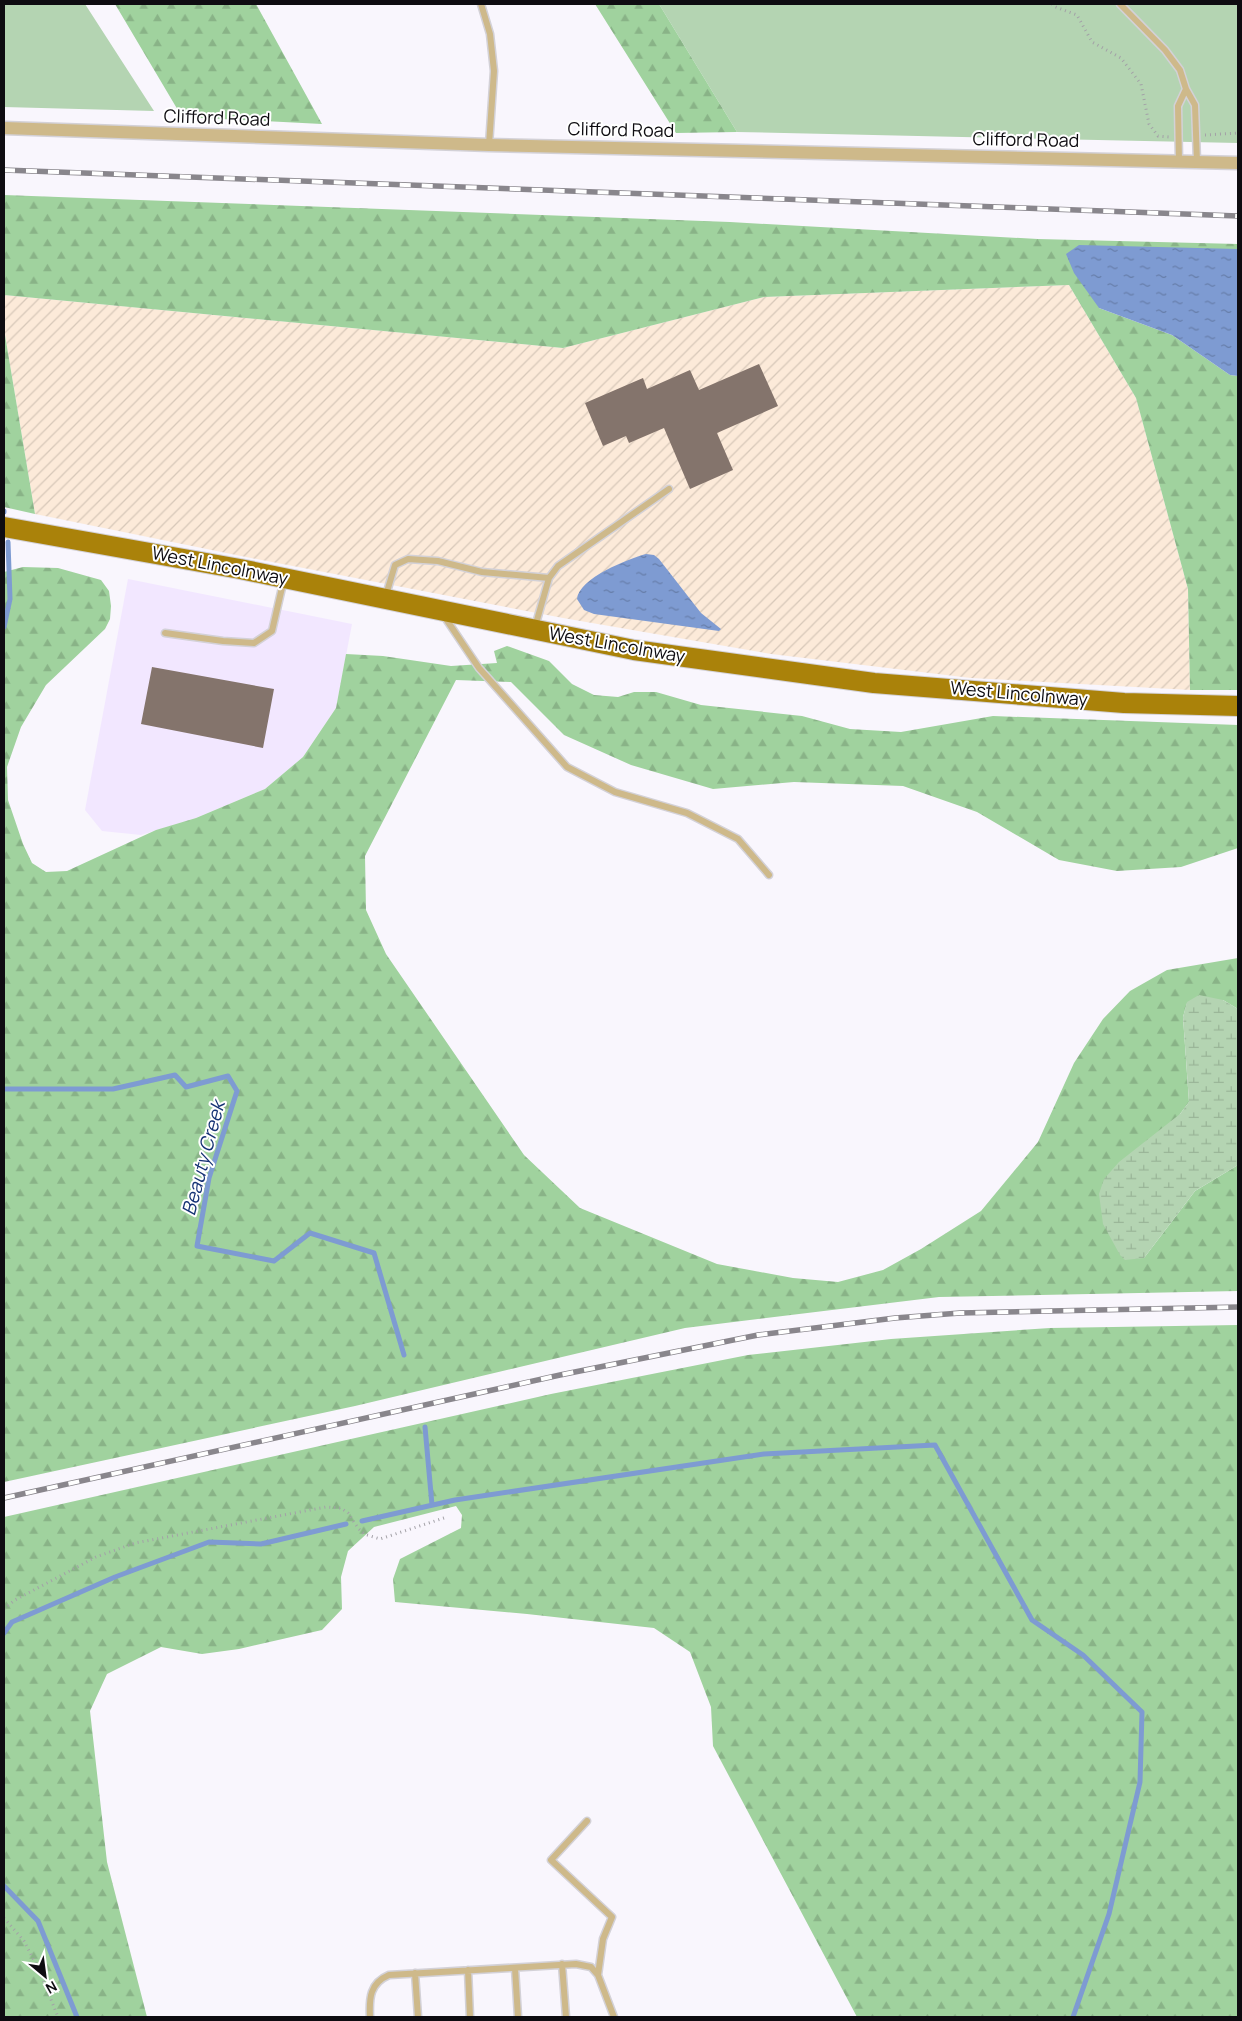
<svg xmlns="http://www.w3.org/2000/svg" width="1242" height="2021" font-family="Manrope,sans-serif">
<style>
.built{fill:#f2e7ff}
.industrial{fill:url(#industrial-furrows)}
.green{fill:#b4d4b2}
.forest{fill:url(#forest-firs)}
.wetland{fill:url(#wetland-marsh)}
.water{fill:url(#water-ripples)}
.lines{fill:none;stroke-linecap:round;stroke-linejoin:round}
.stream{stroke:#7e9bd2;stroke-width:5}
.building{fill:#84746c}
.lane-casing{stroke:#d3d1d7;stroke-width:9}
.street-casing{stroke:#d3d1d7;stroke-width:15}
.primary-casing{stroke:#d3d1d7;stroke-width:22}
.path{stroke:#a3a1a7;stroke-width:3;stroke-dasharray:1 4;stroke-linecap:butt}
.lane{stroke:#ceb98a;stroke-width:6}
.street{stroke:#ceb98a;stroke-width:12}
.primary{stroke:#aa820a;stroke-width:20}
.rail-casing{stroke:#89868c;stroke-width:5.5}
.rail{stroke:#fff;stroke-width:4;stroke-dasharray:11;stroke-linecap:butt}
.labels{text-anchor:middle;stroke-width:4;stroke-linejoin:round;paint-order:stroke}
.street-label{font-size:18px;fill:#0e0c11;stroke:#fff}
.water-label{font-size:19px;font-style:italic;fill:#153274;stroke:#fff}
</style>
<defs>
<pattern id="industrial-furrows" width="10" height="10" patternUnits="userSpaceOnUse" patternTransform="scale(1.25)"><rect width="10" height="10" fill="#fcead9"/><path d="M-1 1l2-2M0 10L10 0M9 11l2-2" fill="none" stroke="#d7c8b9"/></pattern>
<pattern id="forest-firs" width="22" height="20" patternUnits="userSpaceOnUse" patternTransform="scale(1.25)"><rect width="22" height="20" fill="#a0d29e"/><path d="M5 1l3.5 6h-7zM16 11l3.5 6h-7z" fill="#89b387"/></pattern>
<pattern id="wetland-marsh" width="20" height="14" patternUnits="userSpaceOnUse" patternTransform="scale(1.25)"><rect width="20" height="14" fill="#b4d4b2"/><path d="M1 5h8M5 5V1M11 12h8M15 12V8" fill="none" stroke="#9ab598"/></pattern>
<pattern id="water-ripples" width="26" height="14" patternUnits="userSpaceOnUse" patternTransform="scale(1.25)"><rect width="26" height="14" fill="#7e9bd2"/><path d="M2 4q2-2 4 0t4 0M15 11q2-2 4 0t4 0" fill="none" stroke="#667da9"/></pattern>
</defs>
<rect width="100%" height="100%" fill="#f9f6fd"/>
<!-- built -->
<path class="built" d="M128,579L352,624L336,708L303,757L265,789L196,818L141,835L102,831L85,810Z"/>
<!-- industrial -->
<path class="industrial" d="M1069,285L1136,398L1188,589L1190,690L971,678L771,654L563,618L241,556L35,514L4,329V295L563,348L764,297Z"/>
<!-- green -->
<path class="green" d="M4,4H85L154,111L4,107Z
M659,4H1238V143L737,132Z"/>
<!-- forest -->
<path class="forest" d="M115,4H256L322,124L182,117Z
M595,4H659L737,132L676,133Z
M4,195L730,222L1038,239L1238,244V249L1099,308L1172,335L1230,375L1238,376V690H1190L1188,589L1136,398L1069,285L764,297L563,348L4,295Z
M4,329L35,514L4,507Z
M23,567L58,568L101,580L109,591L111,606L110,619L105,629L46,685L21,727L7,767L8,800L23,844L32,863L46,872L67,871L156,830L196,818L265,789L303,757L336,708L346,654L383,656L451,666L497,663L494,651L507,646L549,661L572,684L594,695L618,697L634,692H656L701,705L802,716L850,729L901,732L993,716L1238,725V848L1181,867L1117,871L1059,860L977,812L903,786L794,782L713,789L631,765L564,735L511,682L456,680L365,856L366,910L386,954L524,1155L580,1208L717,1264L793,1278L838,1282L883,1270L921,1249L981,1211L1038,1142L1074,1063L1103,1019L1130,991L1167,970L1238,958V1009L1223,1000L1187,1003L1183,1017L1189,1102L1180,1114L1144,1258L1195,1191L1238,1165V1291L939,1297L685,1328L355,1406L4,1482V572Z
M1238,1325V2017H857L713,1746L711,1707L690,1652L654,1628L527,1614L395,1602L393,1579L400,1559L461,1528L462,1515L456,1506L374,1527L348,1551L341,1577L342,1609L322,1630L239,1649L202,1654L161,1647L107,1674L90,1711L107,1862L147,2017H4V1517L551,1394L748,1355L891,1339L1050,1328Z"/>
<!-- wetland -->
<path class="wetland" d="M1199,995L1223,1000L1238,1009V1165L1195,1191L1144,1258L1125,1260L1120,1255L1103,1224L1099,1194L1104,1179L1119,1162L1180,1114L1189,1102L1183,1017L1187,1002Z"/>
<!-- water -->
<path class="water" d="M1079,245L1238,249V376L1230,375L1172,335L1099,308L1074,273L1066,254Z
M646,554L654,555L659,559L701,613L721,629L719,631L594,614L584,610L577,599C579,578 628,559 646,554Z"/>
<g class="lines">
<!-- stream -->
<path class="stream" d="M4,511V512
M4,627L10,599L8,542
M4,1089H113L175,1075L186,1087L228,1076L237,1091L209,1178L197,1246L274,1261L310,1233L374,1253L404,1355
M425,1427L432,1505
M362,1521L455,1500L764,1454L935,1445L1032,1620L1083,1655L1142,1712L1140,1782L1109,1914L1073,2017
M4,1633L12,1622L115,1577L209,1542L261,1544L346,1524
M4,1886L38,1921L77,2017"/>
</g>
<!-- building -->
<path class="building" d="M759,364L778,406L717,433L733,470L690,489L664,428L629,443L626,436L603,446L585,403L643,378L647,389L690,370L699,390Z
M152,667L274,689L263,748L141,724Z"/>
<g class="lines">
<!-- lane casing -->
<g class="lane-casing">
<path id="lane" d="M481,4L490,34L494,71L489,145
M1120,4L1165,50L1180,70L1186,89L1195,105L1197,162
M1179,161L1178,106L1186,89
M386,595L395,565L408,559L438,561L482,572L549,578
M444,616L479,668L567,767L615,792L687,813L738,839L769,875
M535,627L549,578L558,566L669,489
M165,633L223,641L254,643L272,631L284,579
M587,1821L551,1860L612,1917L603,1939L598,1975
M562,1964L566,2017
M515,1968L518,2017
M468,1970L470,2017
M415,1973L418,2017
M370,2017C369,1998 370,1983 389,1975L576,1964L591,1967L598,1975L614,2017"/>
</g>
<!-- street casing -->
<g class="street-casing">
<path id="street" d="M4,128L489,145L1238,163"/>
</g>
<!-- primary casing -->
<g class="primary-casing">
<path id="primary" d="M4,527L240,569L634,650L874,683L1124,703L1238,706"/>
</g>
<!-- path -->
<path class="path" d="M1052,4L1053,6L1077,15L1092,42L1121,58L1141,84L1149,124L1158,136L1169,137
M1205,135L1238,133
M4,1609L15,1600L96,1557L135,1543L326,1507L341,1508L348,1513L358,1528L364,1534L380,1539L447,1517
M4,1918L24,1941L40,1972L58,2017"/>
<!-- lane -->
<use href="#lane" class="lane"/>
<!-- street -->
<use href="#street" class="street"/>
<!-- primary -->
<use href="#primary" class="primary"/>
<!-- rail casing -->
<g class="rail-casing">
<path id="rail" d="M4,170L1238,216
M4,1498L560,1375L758,1335L895,1318L960,1313L1238,1307"/>
</g>
<!-- rail -->
<use href="#rail" class="rail"/>
</g>
<g class="labels">
<!-- street labels -->
<g class="street-label">
<text transform="translate(217 118) rotate(2)" y="6">Clifford Road</text>
<text transform="translate(621 130) rotate(1)" y="6">Clifford Road</text>
<text transform="translate(1026 140) rotate(1)" y="6">Clifford Road</text>
<text transform="translate(220 566) rotate(11)" y="6">West Lincolnway</text>
<text transform="translate(617 645) rotate(10)" y="6">West Lincolnway</text>
<text transform="translate(1019 694) rotate(5)" y="6">West Lincolnway</text>
</g>
<!-- water labels -->
<g class="water-label">
<text transform="translate(203 1158) rotate(-75)" y="7">Beauty Creek</text>
</g>
</g>
<!-- border -->
<rect width="1242" height="2021" fill="none" stroke="#0e0c11" stroke-width="10"/>
<!-- north arrow -->
<g transform="translate(45 1976) rotate(151)" stroke="#ffffff" stroke-width="4" paint-order="stroke">
<path d="M0-4L9 19L0 12L-9 19Z" fill="#0e0c11"/>
<text y="-8" font-size="14" font-weight="bold" text-anchor="middle" fill="#0e0c11">N</text>
</g>
</svg>
